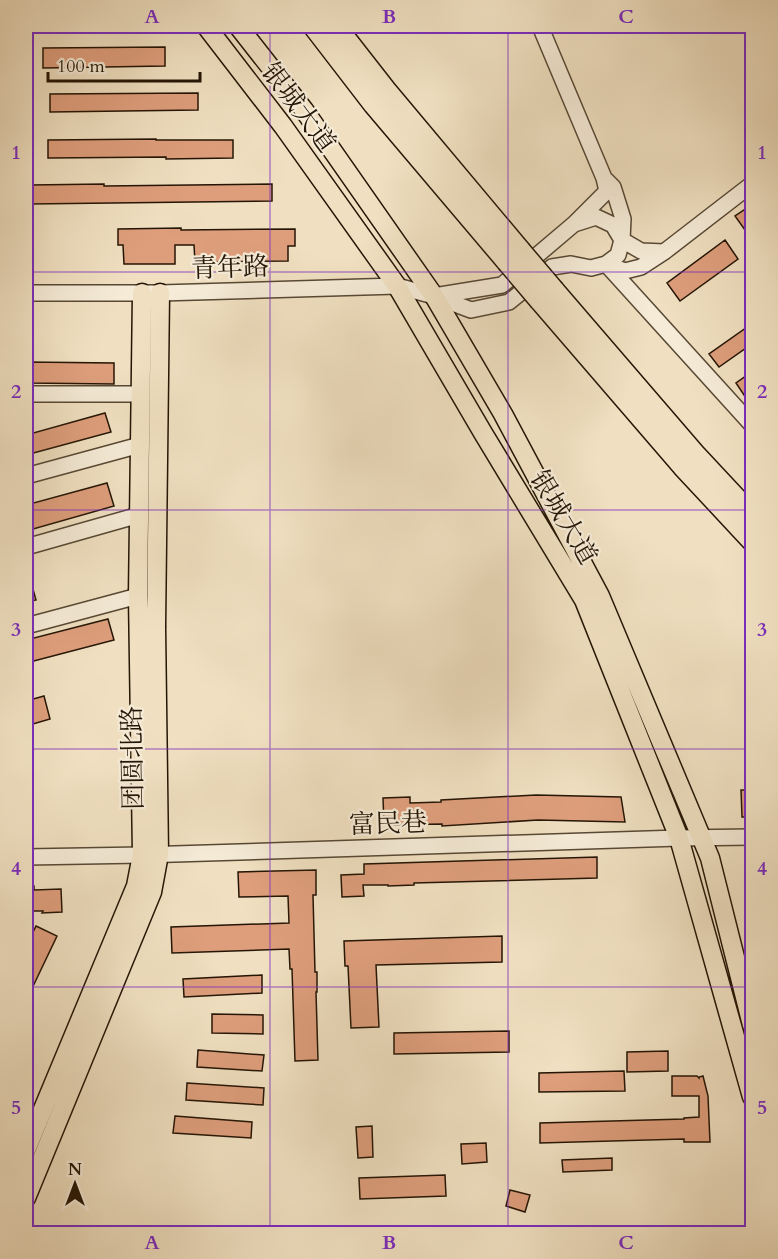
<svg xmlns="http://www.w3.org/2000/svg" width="778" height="1259" font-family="Cardo,'Noto Serif SC',serif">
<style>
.building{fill:#de9e7c;stroke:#241505;stroke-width:1.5}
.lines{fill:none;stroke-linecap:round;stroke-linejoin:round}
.minor-casing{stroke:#574834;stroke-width:18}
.major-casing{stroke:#241505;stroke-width:21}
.highway-casing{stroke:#241505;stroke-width:24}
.minor{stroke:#f5ebd7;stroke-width:15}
.major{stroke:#f0e0c1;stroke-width:18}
.highway{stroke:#f0e0c1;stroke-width:21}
.highway-bridge-casing{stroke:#241505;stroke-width:24;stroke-linecap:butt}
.highway-bridge{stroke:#f0e0c1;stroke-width:21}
.grid{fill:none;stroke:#7b2cbf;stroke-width:1.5;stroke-opacity:0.55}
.labels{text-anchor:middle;stroke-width:4.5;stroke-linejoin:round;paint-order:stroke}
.street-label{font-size:26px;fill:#241505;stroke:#f5ebd7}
.neatline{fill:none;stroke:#7b2cbf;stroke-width:2}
.grid-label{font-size:20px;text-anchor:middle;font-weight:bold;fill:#7b2cbf}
</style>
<rect width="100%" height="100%" fill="#f0e0c1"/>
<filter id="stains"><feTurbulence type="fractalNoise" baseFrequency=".00333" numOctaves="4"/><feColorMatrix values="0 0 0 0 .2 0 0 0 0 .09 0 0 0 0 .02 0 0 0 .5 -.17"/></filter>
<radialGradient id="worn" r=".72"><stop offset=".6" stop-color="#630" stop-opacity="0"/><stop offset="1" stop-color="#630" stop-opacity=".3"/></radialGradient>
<!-- building -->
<path class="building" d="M165,47V66L43,68V48Z
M198,93V110L50,112V94Z
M156,139V140H233V158L166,159V157L48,158V140Z
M104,184V186L272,184V201L30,204V185Z
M753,204V225L745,230L735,216Z
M181,228V230L295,229V246H288V261L195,262L194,245H175V264H124L123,245H118V229Z
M725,240L738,259L680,301L667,283Z
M753,323V343L719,367L709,354Z
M26,362L114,363V384L26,383Z
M753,371V389L744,395L736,383Z
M105,413L111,432L26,455V435Z
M107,483L114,506L26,531V505Z
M26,571H28L36,600L26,602Z
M108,619L114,640L26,663V640Z
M44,696L50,719L26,726V701Z
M741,790H753V817H742Z
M536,795L621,797L625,822L538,820L442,826V824L384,825L383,798L410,797V803L441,802V800Z
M597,857V878L414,883V885L388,886V885H363L364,896L342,897L341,875L364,874V864Z
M316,870V895H313L315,972H317V992H316L318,1060L295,1061L292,969H290L289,949L172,953L171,927L289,923L288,896L239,897L238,872Z
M34,886V890L61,889L62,912L42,913L43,911H26V887Z
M36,926L57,936L26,1001V947Z
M502,936V962L376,965L379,1027L351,1028L348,966H345L344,941Z
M262,975V993L184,997L183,979Z
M212,1014L263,1015V1034L212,1033Z
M509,1031V1052L394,1054V1033Z
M198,1050L264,1055L262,1071L197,1067Z
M668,1051V1071L627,1072V1052Z
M624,1071L625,1091L539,1092V1073Z
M672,1076H697L699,1078V1077L703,1076L708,1096L710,1142H684V1139L540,1143V1123L684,1119V1118L699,1117V1096H672Z
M187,1083L264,1088L263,1105L186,1100Z
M175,1116L252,1122L251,1138L173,1133Z
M372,1126L373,1157L358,1158L356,1127Z
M486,1143L487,1162L462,1164L461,1144Z
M612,1158V1170L563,1172L562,1160Z
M445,1175L446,1196L360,1199L359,1178Z
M510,1190L530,1195L525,1212L506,1206Z"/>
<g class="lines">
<!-- minor casing -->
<g class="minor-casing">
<path id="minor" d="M540,26L604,178L607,191L574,224L502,285L434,296L471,310L509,302L552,267L571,264L591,268L606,264L618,255L622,240L613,225L596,217L574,224
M606,180L613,187L623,219L622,240L641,251L664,252
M752,184L664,252L641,267L625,271L606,264L752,425
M26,293H160L397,286L434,296
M26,394H141
M26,476L140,445
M26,547L139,515
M26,626L138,596
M26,857L142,855L679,838L752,837"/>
</g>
<!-- major casing -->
<g class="major-casing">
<path id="major" d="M206,26L283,126L397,286L483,433L584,600L679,838L752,1097
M238,26L304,110L434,296L503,414L600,596L710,858L752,1025
M26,1150L136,886L142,855L138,596L142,293
M26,1198L152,892L159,854L156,627L160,293"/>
</g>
<!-- highway casing -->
<g class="highway-casing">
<path id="highway" d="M314,26L374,104L507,261
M335,26L385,90L520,251
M554,291L696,456L752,516
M540,300L683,466L752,540"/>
</g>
<!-- minor -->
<use href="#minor" class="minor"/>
<!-- major -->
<use href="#major" class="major"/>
<!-- highway -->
<use href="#highway" class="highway"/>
<!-- highway-bridge casing -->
<g class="highway-bridge-casing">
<path id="highway-bridge" d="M520,251L554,291
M507,261L540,300"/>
</g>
<!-- highway-bridge -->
<use href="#highway-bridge" class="highway-bridge"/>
</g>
<!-- grid -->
<path class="grid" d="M270,26V1234M508,26V1234M26,272H752M26,510H752M26,749H752M26,987H752"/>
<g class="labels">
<!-- street labels -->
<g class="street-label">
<text transform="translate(299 107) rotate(53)" y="9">银城大道</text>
<text transform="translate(230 267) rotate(-2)" y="9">青年路</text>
<text transform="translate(564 517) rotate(59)" y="9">银城大道</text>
<text transform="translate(132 758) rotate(-91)" y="9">团圆北路</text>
<text transform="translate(388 823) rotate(-2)" y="9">富民巷</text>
</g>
</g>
<!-- margin -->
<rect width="778" height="1259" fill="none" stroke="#f0e0c1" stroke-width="66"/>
<!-- north arrow -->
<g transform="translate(75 1184)" stroke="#f5ebd7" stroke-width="4.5" paint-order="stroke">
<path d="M0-4.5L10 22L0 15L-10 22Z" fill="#241505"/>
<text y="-9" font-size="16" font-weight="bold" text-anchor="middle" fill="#241505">N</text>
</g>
<!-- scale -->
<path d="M48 72v9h152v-9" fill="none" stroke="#241505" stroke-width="3"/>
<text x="57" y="72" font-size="18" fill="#241505" stroke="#f5ebd7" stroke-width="4.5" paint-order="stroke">100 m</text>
<rect x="33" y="33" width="712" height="1193" class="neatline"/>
<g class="grid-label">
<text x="152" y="23">A</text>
<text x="389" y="23">B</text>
<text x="626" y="23">C</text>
<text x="16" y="159">1</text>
<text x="762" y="159">1</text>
<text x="16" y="398">2</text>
<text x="762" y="398">2</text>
<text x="16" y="636">3</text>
<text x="762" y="636">3</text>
<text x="16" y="875">4</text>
<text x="762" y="875">4</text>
<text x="16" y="1114">5</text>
<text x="762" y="1114">5</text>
<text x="152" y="1249">A</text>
<text x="389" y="1249">B</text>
<text x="626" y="1249">C</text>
</g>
<rect width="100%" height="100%" filter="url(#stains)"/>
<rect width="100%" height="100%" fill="url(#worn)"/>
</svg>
